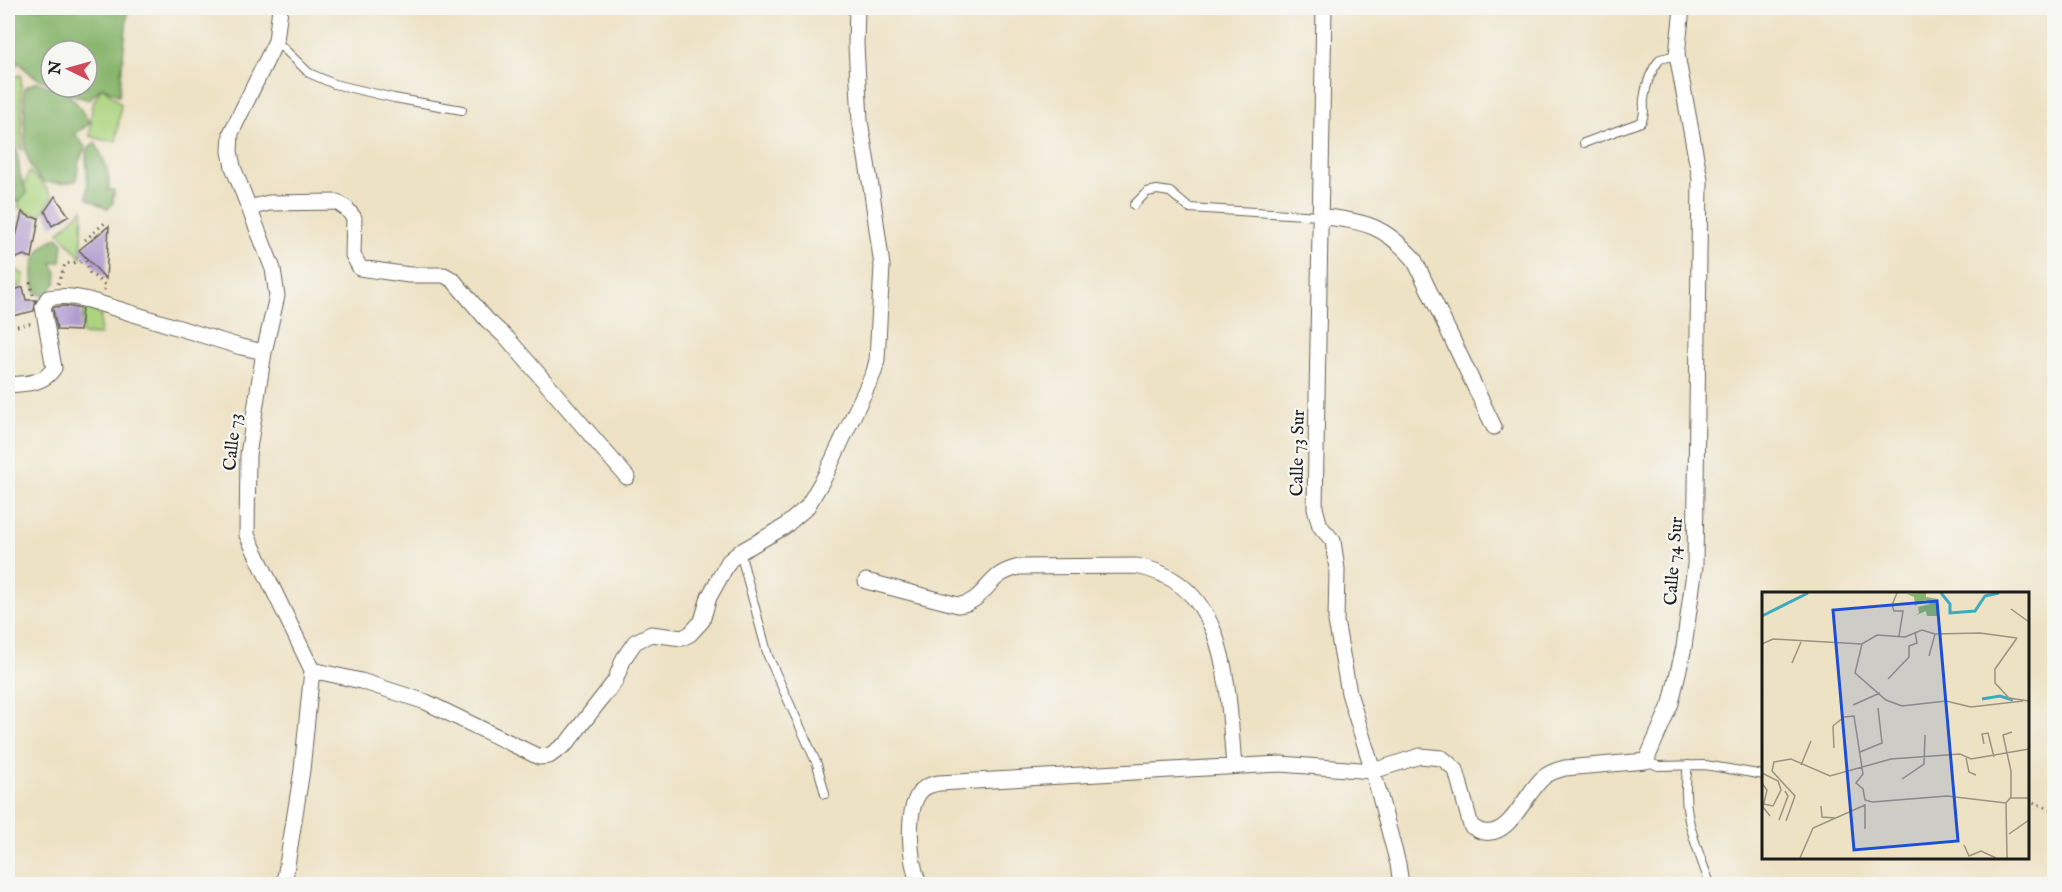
<svg xmlns="http://www.w3.org/2000/svg" width="2062" height="892" font-family="'IM FELL English',serif">
<style>
.green{fill:#acd47e;stroke:#64784d;stroke-width:1.5}
.forest{fill:#89b66d;stroke:#526944;stroke-width:1.5}
.building{fill:#b29dcf}
.lines{fill:none;stroke-linecap:round;stroke-linejoin:round}
.lane-casing{stroke:#666157;stroke-width:10}
.street-casing{stroke:#666157;stroke-width:17}
.path{stroke:#666157;stroke-width:3;stroke-dasharray:1.5 4.5;stroke-linecap:butt}
.lane{stroke:#fff;stroke-width:8}
.street{stroke:#fff;stroke-width:15}
.labels{text-anchor:middle;stroke-width:4.5;stroke-linejoin:round;paint-order:stroke}
.street-label{font-size:18px;fill:#1c1c1c;stroke:#f6f6f2}
.inset-river{fill:none;stroke:#3faabe;stroke-width:3}
.inset-road{fill:none;stroke:#9a9381;stroke-width:1.5}
.view{fill:#1d4ed8;fill-opacity:0.15;stroke:#1d4ed8;stroke-width:3}
.inset-edge{fill:none;stroke:#1c1c1c;stroke-width:3}
</style>
<rect width="100%" height="100%" fill="#f6f6f2"/>
<filter id="ink" filterUnits="userSpaceOnUse"><feTurbulence type="fractalNoise" baseFrequency=".0167" numOctaves="2"/><feDisplacementMap in="SourceGraphic" scale="12" xChannelSelector="R" yChannelSelector="G"/><feConvolveMatrix kernelMatrix="1 2 1 2 8 2 1 2 1" color-interpolation-filters="sRGB"/></filter>
<filter id="wash" filterUnits="userSpaceOnUse"><feTurbulence type="fractalNoise" baseFrequency=".008" numOctaves="4" result="noise"/><feDisplacementMap in="SourceGraphic" scale="24" xChannelSelector="R" yChannelSelector="G"/><feGaussianBlur stdDeviation="1.35" result="paint"/><feColorMatrix in="noise" values="0 0 0 0 0 0 0 0 0 0 0 0 0 0 0 0 0 1.4 0 .05"/><feComposite in="paint" operator="in"/></filter>
<g filter="url(#wash)">
<rect width="100%" height="100%" fill="#eee2c5"/>
<!-- green -->
<path class="green" d="M21,75L22,150L8,137V78Z
M102,87L121,104L116,141L103,140L90,136L92,105Z
M29,171L44,185L52,196L41,216L29,213L18,207Z
M83,209L81,258L59,232Z
M11,266L24,275L23,285L8,289V268Z
M87,305L101,315L100,335L82,334L83,315Z"/>
<!-- forest -->
<path class="forest" d="M8,8H128L119,96L102,87L89,100L76,96L65,91L77,104L90,123L75,134L85,147L79,161L76,181L61,183L43,182L32,169L25,150L24,88L36,82L53,88L87,87V51H51V83C37,79 28,74 19,62L8,74Z
M8,142L17,150L20,175L27,194L17,202L8,203Z
M95,142C102,156 112,175 108,190H114L113,202L108,209L87,198C89,182 86,168 86,151Z
M57,237L63,243L61,262L52,263L57,273L56,283L51,288L50,294L43,296L35,292C30,266 32,250 57,237Z"/>
<g id="blocks">
<!-- building -->
<path class="building" d="M55,196L69,216L52,226L45,211Z
M22,212L30,217L39,218L32,258L24,255L10,261Z
M109,226L106,279L79,250Z
M23,287L26,300H36L34,311L8,317V292Z
M66,306L82,309L80,331L57,330L53,309L54,307Z"/>
</g>
</g>
<g filter="url(#ink)">
<use href="#blocks" fill-opacity="0" stroke="#666157" stroke-width="1.5"/>
<g class="lines">
<!-- lane casing -->
<g class="lane-casing">
<path id="lane" d="M276,41L309,73L334,84L394,98L462,110
M1584,143L1641,122C1646,114 1643,107 1644,99C1646,84 1651,70 1660,59L1677,55
M1134,205L1147,192L1157,190L1170,192L1189,208L1320,216
M740,552L768,656L817,764L825,794
M1646,761L1658,766L1705,765L1764,775
M1688,765C1680,813 1695,841 1710,884"/>
</g>
<!-- street casing -->
<g class="street-casing">
<path id="street" d="M280,8L276,41L231,133L230,151L233,167L273,269L277,296L264,352L248,455L247,535L312,670L302,770L284,884
M1324,8L1315,508L1320,526L1333,541L1337,569L1336,621L1349,693L1373,771L1398,864L1401,884
M249,208L269,203L337,202L347,209L354,218L353,255L360,268L409,275H444L453,280L487,320L508,339L627,477
M1320,216C1365,222 1383,224 1414,259L1494,427
M8,385C26,383 43,385 54,368L43,307L48,298C65,295 78,297 95,302L241,347L264,352
M866,581L958,605C977,604 984,588 997,577C1004,571 1011,569 1019,567L1136,566C1231,583 1227,690 1234,766
M312,670L361,681L426,702L539,757L549,756L567,743L615,681L624,658L635,642L651,634L682,638L690,634L702,621L709,597L729,561L740,552L784,527L807,507L825,476L874,372L877,360L882,266L872,193L860,121L856,44L857,8
M919,884C910,862 904,808 922,790C927,785 933,784 939,783L1281,764L1373,771L1420,756L1442,758L1456,770L1471,826C1475,828 1480,832 1484,832C1511,837 1526,791 1544,777C1550,772 1557,770 1565,768L1646,761L1671,703L1684,647L1695,565L1700,179L1677,55L1682,8"/>
</g>
<!-- path -->
<path class="path" d="M85,240L107,221
M30,282L33,295
M58,284L65,264L86,261L90,273L105,285L104,291
M17,326L32,323
M2028,800L2054,811"/>
<!-- lane -->
<use href="#lane" class="lane"/>
<!-- street -->
<use href="#street" class="street"/>
</g>
</g>
<g class="labels">
<!-- street labels -->
<g class="street-label">
<text transform="translate(232 442) rotate(-84)" y="6">Calle 73</text>
<text transform="translate(1297 453) rotate(-89)" y="6">Calle 73 Sur</text>
<text transform="translate(1673 561) rotate(-86)" y="6">Calle 74 Sur</text>
</g>
</g>
<!-- overview -->
<g transform="translate(1762 592)">
<rect width="267" height="267" fill="#eee2c5"/>
<path d="M164,1V5L176,7V24H165L164,19L152,24L157,21L156,15L168,12L163,8L153,14L152,5L145,2Z" fill="#89b66d"/>
<path class="inset-river" d="M179,1L188,12V21L213,19L223,4L237,1M0,24L46,1M220,107L238,104L251,108"/>
<path class="inset-road" d="M135,1L130,13L132,19H141L137,44M249,17L267,30M255,46L233,77V91L247,106L267,109M0,52L11,47L100,52L115,43L143,45L160,38L173,42L218,41L255,46M100,52L93,81L124,108L140,114L184,109L209,115L261,109M167,64L173,42M30,71L39,50M126,87L147,65V54L155,51L153,40M91,113L118,101M222,152L220,142L226,141L232,165M72,156L71,134L82,125L92,124L101,182L94,191L101,197L103,208L110,210L185,204L244,211M98,160L120,151L116,116M204,166L207,180L214,183M39,173L49,149M0,181L16,189L19,198L11,214L2,212M140,187L162,172L163,143M0,191L5,198L1,215L8,224M248,206H267M59,214L60,225L73,226M17,228L26,204L23,199M24,229L33,204L10,179L12,170L29,167L68,184L129,167L198,162L209,167L267,157M103,237V212M247,242L267,228M202,253L207,264L219,259L234,266M38,266L51,236L103,213M245,266L244,211L249,205V179L241,143L250,140"/>
<path class="view" d="M175,9L196,249L92,258L71,18Z"/>
<rect width="267" height="267" class="inset-edge"/>
</g>
<!-- margin -->
<rect width="2062" height="892" fill="none" stroke="#f6f6f2" stroke-width="30"/>
<!-- north arrow -->
<g transform="translate(69 69) rotate(275)"><circle r="28" fill="#f6f6f2" stroke="#9f9f9c" stroke-width="1.5"/>
<path d="M0-4.5L10 22L0 15L-10 22Z" fill="#d1495b"/>
<text y="-9" font-size="16" font-weight="bold" text-anchor="middle" fill="#1c1c1c">N</text>
</g>
</svg>
